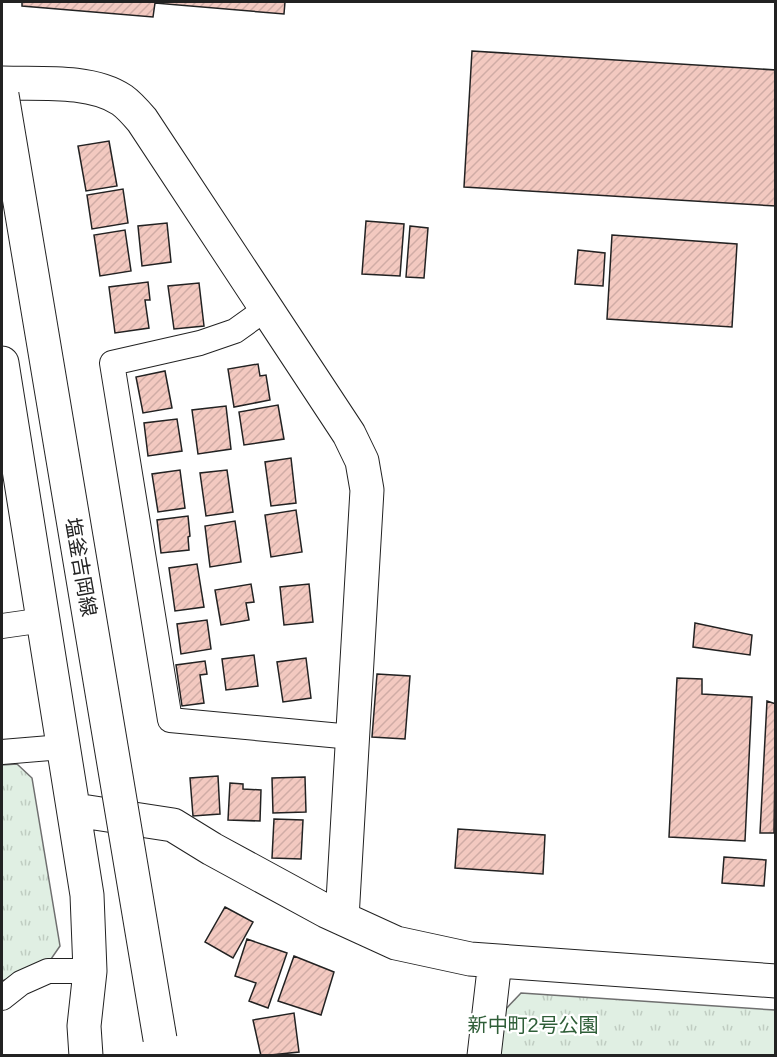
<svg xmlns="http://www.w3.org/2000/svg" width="777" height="1057" font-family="Arial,'Noto Sans JP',sans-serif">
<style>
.park{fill:url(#park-tufts);stroke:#6f6f6f;stroke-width:1.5}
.building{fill:url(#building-hatch);stroke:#222;stroke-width:1.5}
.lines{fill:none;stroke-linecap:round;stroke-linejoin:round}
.street-casing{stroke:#222;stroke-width:26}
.secondary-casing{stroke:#222;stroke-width:35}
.street{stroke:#fff;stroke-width:24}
.secondary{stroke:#fff;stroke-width:33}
.primary-bridge-casing{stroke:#222;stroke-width:35;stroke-linecap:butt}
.primary-bridge{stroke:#fff;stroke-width:33}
.labels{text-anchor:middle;stroke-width:4.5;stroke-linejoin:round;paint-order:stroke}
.street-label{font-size:20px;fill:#222;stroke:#fff}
.park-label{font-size:20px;fill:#2f5e38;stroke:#fff}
</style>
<defs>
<pattern id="park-tufts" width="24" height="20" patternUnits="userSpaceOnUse" patternTransform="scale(1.5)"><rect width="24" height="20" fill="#e0efe3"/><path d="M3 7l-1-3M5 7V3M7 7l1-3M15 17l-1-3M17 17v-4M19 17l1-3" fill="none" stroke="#c0cdc2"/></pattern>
<pattern id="building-hatch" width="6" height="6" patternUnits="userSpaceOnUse" patternTransform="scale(1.5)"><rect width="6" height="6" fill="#f3c9c0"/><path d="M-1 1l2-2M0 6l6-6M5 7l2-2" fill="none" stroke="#d0aca5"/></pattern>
</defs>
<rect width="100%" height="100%" fill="#fff"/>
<!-- park -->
<path class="park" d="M17,764L32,778L60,946L49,962L2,981V765Z
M521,993L775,1010V1055L498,1056L502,1013Z"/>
<!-- building -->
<path class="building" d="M22,2H285L284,14L155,3L153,17L22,6Z
M472,51L776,70V206L464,187Z
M109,141L117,186L86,191L78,146Z
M123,189L128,223L92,229L87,195Z
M366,221L404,224L400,276L362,274Z
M167,223L171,262L142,266L138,226Z
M410,226L428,228L424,278L406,277Z
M125,230L131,271L100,276L94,235Z
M612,235L737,244L732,327L607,319Z
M578,250L605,253L603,286L575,284Z
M148,282L150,300H145L149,328L115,333L109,287Z
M199,283L204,326L174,329L168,286Z
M258,364L260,376L266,375L270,400L234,407L228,369Z
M165,371L172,408L143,413L136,377Z
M278,405L284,439L244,445L239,412Z
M226,406L231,449L198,454L192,410Z
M177,419L182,451L148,456L144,423Z
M291,458L296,503L271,506L265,462Z
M180,470L185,508L158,512L152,474Z
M227,470L233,512L206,516L200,473Z
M296,510L302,552L271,557L265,515Z
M188,516L190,536L188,537L189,550L161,553L157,520Z
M235,521L241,562L210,567L205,526Z
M197,564L204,607L175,611L169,568Z
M251,584L254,602L246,603L249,620L221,625L215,590Z
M309,584L313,622L284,625L280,587Z
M207,620L211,649L181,654L177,624Z
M695,623L752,635L750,655L693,647Z
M254,655L258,686L226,690L222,659Z
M306,658L311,698L283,702L277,662Z
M205,661L207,674L200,675L204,703L182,706L176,665Z
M377,674L410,676L405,739L372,737Z
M677,678L702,679V694L752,697L745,841L669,837Z
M767,701L776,704L774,833H760Z
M218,776L220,814L193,816L190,778Z
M305,777L306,812L273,813L272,778Z
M230,783L243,784V789L261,790L260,821L228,820Z
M274,819L303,820L301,859L272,858Z
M458,829L545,835L543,874L455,868Z
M724,857L766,860L764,886L722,883Z
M225,907L253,922L233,958L205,942Z
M247,939L287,953L268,1008L249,1001L256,983L235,976Z
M294,956L334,972L321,1015L278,1001Z
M294,1013L299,1052L261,1056L253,1020Z"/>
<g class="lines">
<!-- street casing -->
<g class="street-casing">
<path id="street" d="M267,308L235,331L200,343L112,363L170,720L352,737
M2,626L44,620
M2,752L62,747
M2,998L21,983L48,971H90"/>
</g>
<!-- secondary casing -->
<g class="secondary-casing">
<path id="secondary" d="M2,83C38,84 91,79 122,100C129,105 136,113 142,120L349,434L362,461L367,490L342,918
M2,363L87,895L90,971L84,1026L86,1056
M75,810L173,825L212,849L326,911L396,943L470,959L776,981
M484,1056L495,961"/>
</g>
<!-- street -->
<use href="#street" class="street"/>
<!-- secondary -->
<use href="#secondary" class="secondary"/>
<!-- primary-bridge casing -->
<g class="primary-bridge-casing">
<path id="primary-bridge" d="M2,95L160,1039"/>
</g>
<!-- primary-bridge -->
<use href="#primary-bridge" class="primary-bridge"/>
</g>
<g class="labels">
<!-- street labels -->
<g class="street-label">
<text transform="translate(81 567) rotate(80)" y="7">塩釜吉岡線</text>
</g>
<!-- park labels -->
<g class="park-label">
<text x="533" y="1032">新中町2号公園</text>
</g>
</g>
<!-- border -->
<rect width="777" height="1057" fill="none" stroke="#222222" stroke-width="6"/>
</svg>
